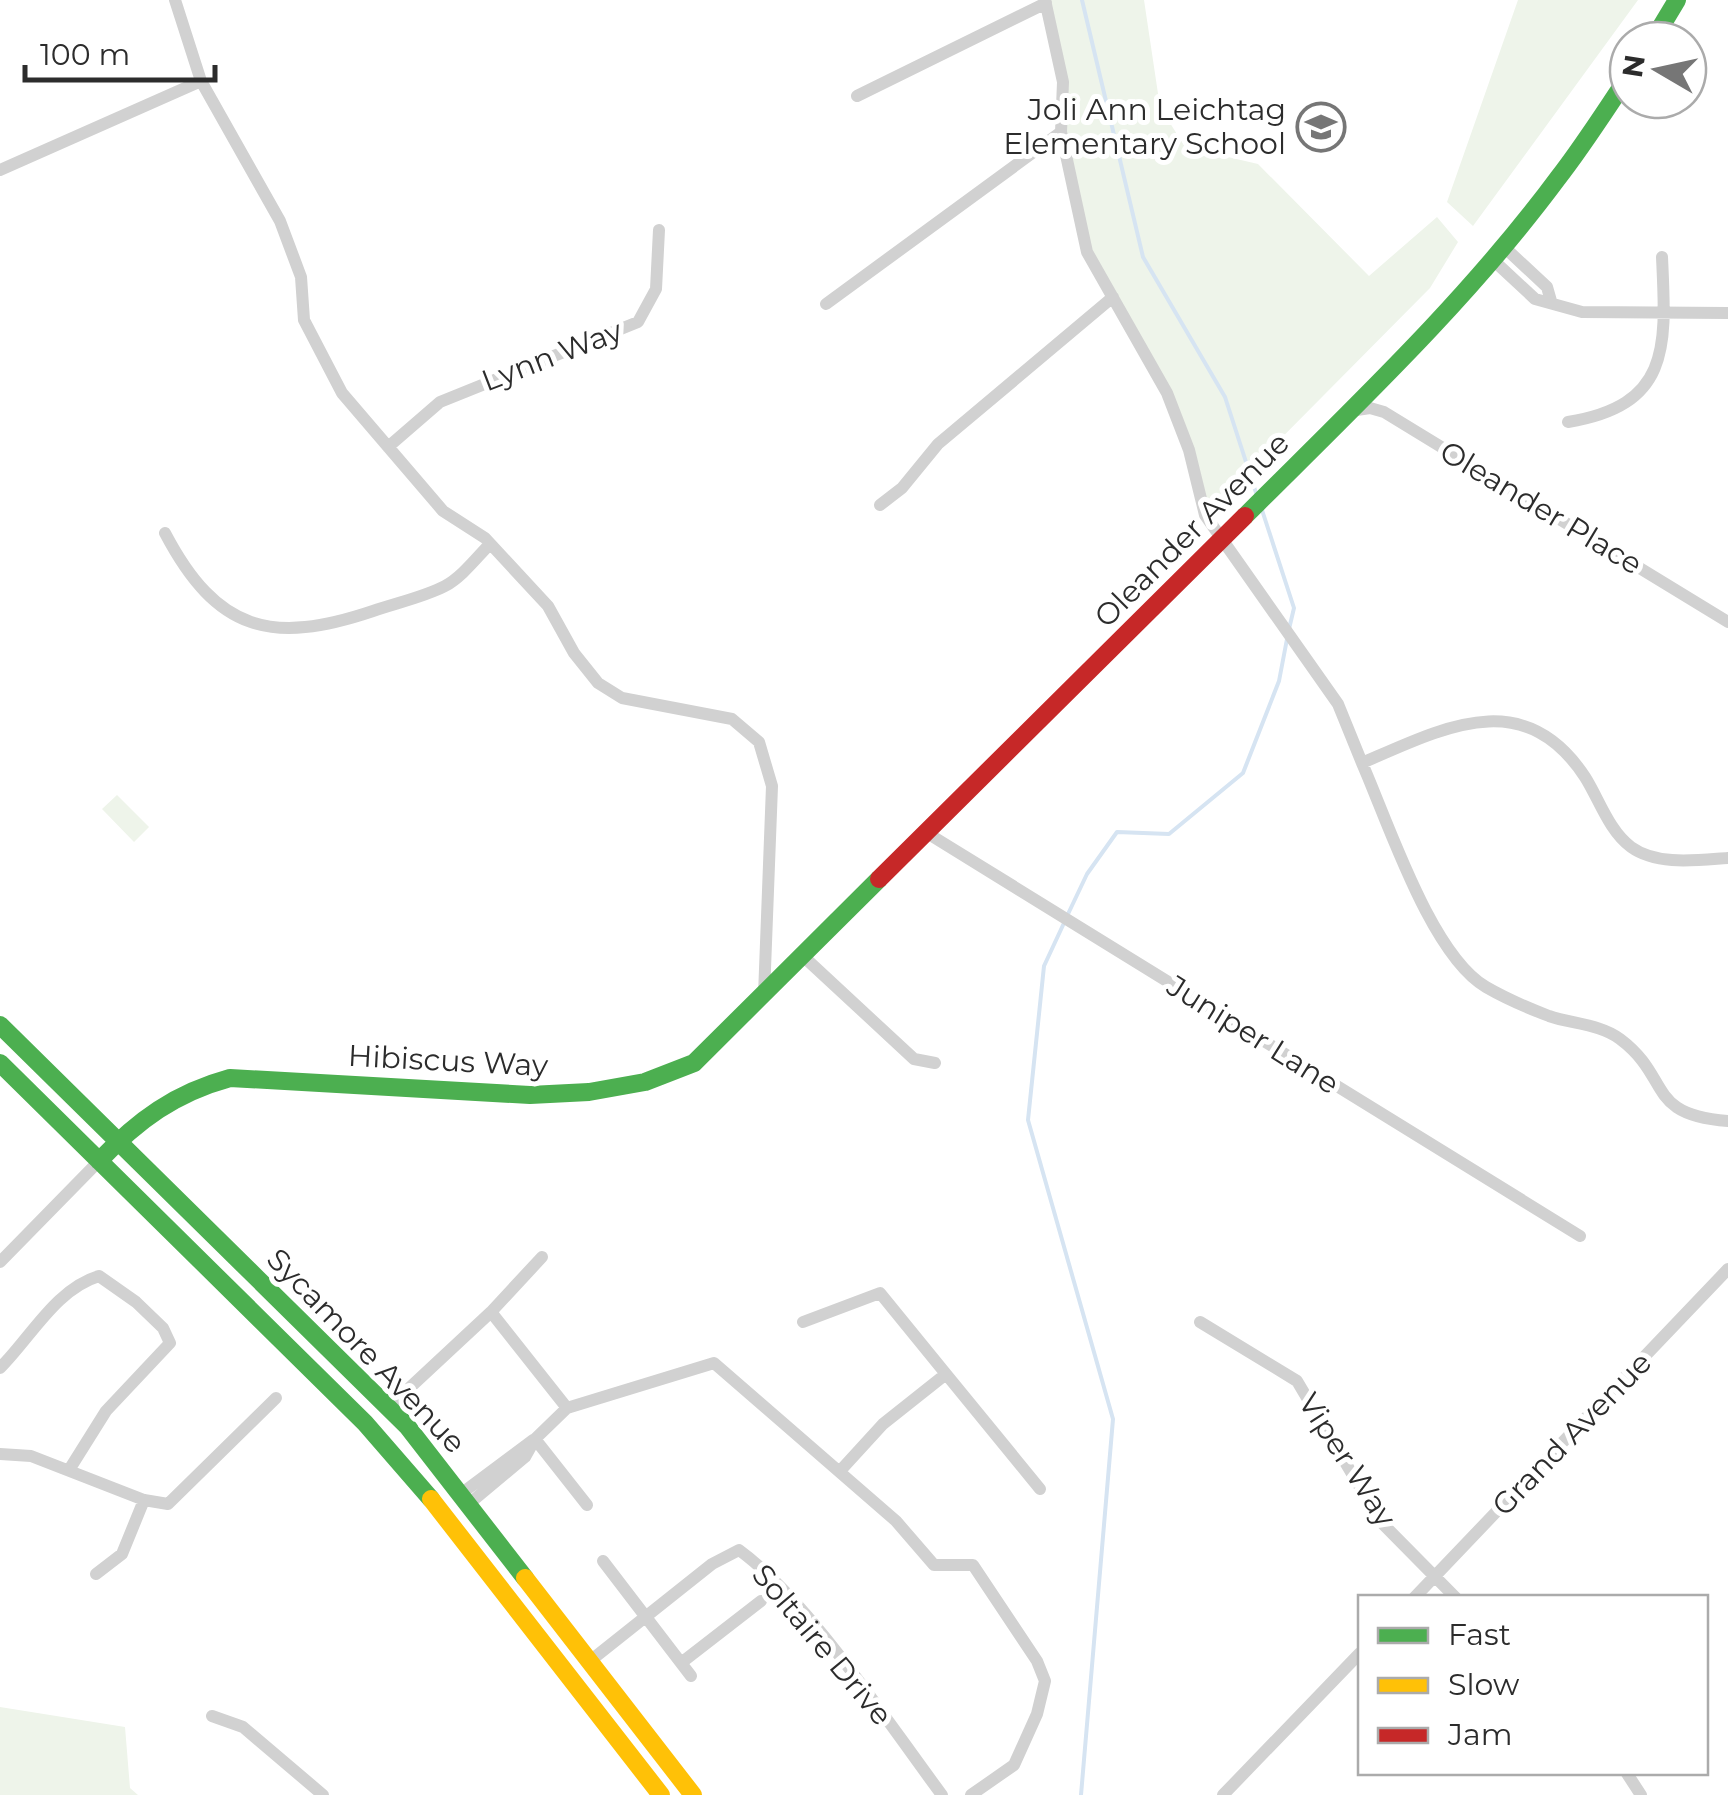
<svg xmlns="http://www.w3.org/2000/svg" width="1728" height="1795" font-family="Montserrat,sans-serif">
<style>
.green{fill:#eef4ea}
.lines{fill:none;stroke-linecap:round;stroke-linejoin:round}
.stream{stroke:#d6e4f2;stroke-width:4}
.street{stroke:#d1d1d1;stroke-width:12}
.fast{stroke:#4caf50;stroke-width:18}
.slow{stroke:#ffc107;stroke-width:18}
.jam{stroke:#c62828;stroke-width:18}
.labels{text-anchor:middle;stroke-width:10;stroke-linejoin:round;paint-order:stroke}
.poi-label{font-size:30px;fill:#2c2c2c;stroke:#fff;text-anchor:end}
.street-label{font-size:30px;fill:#2c2c2c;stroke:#fff}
</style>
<rect width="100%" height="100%" fill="#fff"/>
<!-- green -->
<path class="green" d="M1045,0H1144L1160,107L1185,147L1258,164L1369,276L1437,217L1458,242L1430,288L1205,515L1167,393L1087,252L1061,132L1063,82Z
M1518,0H1638L1473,226L1447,202Z
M117,795L149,827L134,842L102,809Z
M0,1707L125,1727L130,1788L138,1795H0Z"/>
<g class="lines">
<!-- stream -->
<path class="stream" d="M1082,0L1143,257L1225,397L1257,496
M1262,510L1294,608L1289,629
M1068,914L1087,874L1117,832L1169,834L1243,773L1279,681L1287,639
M1064,923L1044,966L1028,1120L1113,1419L1081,1795"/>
<!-- street -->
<path class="street" d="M175,0L201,81L280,221L301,277L304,320L342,393L443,511L485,538L548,606L574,653L598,683L622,698L732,719L759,742L772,786L764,995
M1045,0L1063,82L1061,132L1087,252L1167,393L1189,450L1205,515L1338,704L1362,763
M857,96L1046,3
M0,170L201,81
M1503,246L1547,287L1551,301
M1491,258L1535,299L1582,312L1728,313
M826,304L1061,132
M1350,411L1370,408L1384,412L1728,622
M1568,422C1672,405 1666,345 1662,257
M388,447L440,402L638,322L656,289L659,230
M880,505L902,488L938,444L1113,297
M165,533C217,632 272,645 373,611C396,603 424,597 445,586C462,577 477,557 490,544
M927,833L1580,1236
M1728,858C1698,860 1657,866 1631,847C1609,831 1599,799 1585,777C1524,684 1443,728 1362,763C1388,822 1431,955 1486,987C1505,998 1528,1008 1549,1016C1572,1024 1600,1024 1620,1039C1672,1078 1645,1115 1728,1121
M804,957L914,1059L935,1063
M0,1262L99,1161
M491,1312L542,1257
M803,1322L880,1293L946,1374L883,1424L840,1471
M1200,1322L1297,1381L1380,1521L1456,1598
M0,1368C31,1337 56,1289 99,1276L136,1302L163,1328L170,1343L106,1411L69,1470
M946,1374L1040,1489
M389,1407L491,1312L567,1408L714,1363L896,1521L934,1565H973L1037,1661L1045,1681L1037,1714L1014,1765L971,1795
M535,1439L587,1505
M0,1454L31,1456L144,1500L168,1504L276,1398
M462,1493L533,1440
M470,1503L525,1457L535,1439L567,1408
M603,1561L691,1676
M96,1574L122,1554L144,1500
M1414,1598L1728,1269
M590,1661L712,1564L739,1550C809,1601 888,1723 942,1795
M681,1663L761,1601
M212,1716L243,1727L323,1795
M1626,1772L1641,1795
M1223,1795L1360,1653"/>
<!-- fast -->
<path class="fast" d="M1653,40L1677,0
M1245,516C1353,408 1467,301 1558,178C1583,146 1605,111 1628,77
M0,1025L407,1426L525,1578
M0,1063L365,1423L431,1499
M99,1161C138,1120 175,1093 230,1078L530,1095L589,1092L645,1082L694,1063L879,879"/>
<!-- slow -->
<path class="slow" d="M431,1499L661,1795
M525,1578L693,1795"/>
<!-- jam -->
<path class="jam" d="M879,879L1245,516"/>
</g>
<!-- icons -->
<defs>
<g id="school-ring" transform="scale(2.5)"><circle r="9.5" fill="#fff" stroke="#767676" stroke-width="1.5"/><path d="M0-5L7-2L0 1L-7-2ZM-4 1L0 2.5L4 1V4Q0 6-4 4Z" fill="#767676"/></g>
</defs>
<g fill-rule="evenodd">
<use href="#school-ring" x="1321" y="127"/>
</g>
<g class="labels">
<!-- poi labels -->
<g class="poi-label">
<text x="1286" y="120">Joli Ann Leichtag<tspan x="1286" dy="34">Elementary School</tspan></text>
</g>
<!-- street labels -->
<g class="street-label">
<text transform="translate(552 356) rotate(-21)" y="10">Lynn Way</text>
<text transform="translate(1541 508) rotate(31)" y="10">Oleander Place</text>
<text transform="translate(1192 530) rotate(-45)" y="10">Oleander Avenue</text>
<text transform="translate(1253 1035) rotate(32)" y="10">Juniper Lane</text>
<text transform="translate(448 1061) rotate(3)" y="10">Hibiscus Way</text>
<text transform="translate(366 1351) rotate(46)" y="10">Sycamore Avenue</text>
<text transform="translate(1572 1434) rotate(-46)" y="10">Grand Avenue</text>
<text transform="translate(1347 1460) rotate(57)" y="10">Viper Way</text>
<text transform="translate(822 1645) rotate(50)" y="10">Soltaire Drive</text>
</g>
</g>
<!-- legend -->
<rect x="1358" y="1595" width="350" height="180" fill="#ffffff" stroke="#ababab" stroke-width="2.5"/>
<rect x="1378" y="1628" width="50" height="15" fill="#4caf50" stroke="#ababab" stroke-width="2.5"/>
<text x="1448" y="1645" font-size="30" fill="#2c2c2c">Fast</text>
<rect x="1378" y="1678" width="50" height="15" fill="#ffc107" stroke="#ababab" stroke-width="2.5"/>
<text x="1448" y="1695" font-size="30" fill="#2c2c2c">Slow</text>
<rect x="1378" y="1728" width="50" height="15" fill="#c62828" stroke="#ababab" stroke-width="2.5"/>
<text x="1448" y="1745" font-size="30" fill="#2c2c2c">Jam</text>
<!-- north arrow -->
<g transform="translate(1658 70) rotate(279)"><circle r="48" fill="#ffffff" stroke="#ababab" stroke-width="2.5"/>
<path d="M0-8L18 38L0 25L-18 38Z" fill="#767676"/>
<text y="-15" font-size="28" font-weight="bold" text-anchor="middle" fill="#2c2c2c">N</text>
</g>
<!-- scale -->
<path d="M25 65v15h190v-15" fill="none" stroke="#2c2c2c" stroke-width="5"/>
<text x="40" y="65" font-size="30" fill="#2c2c2c" stroke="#ffffff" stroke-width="8" paint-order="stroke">100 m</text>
</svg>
